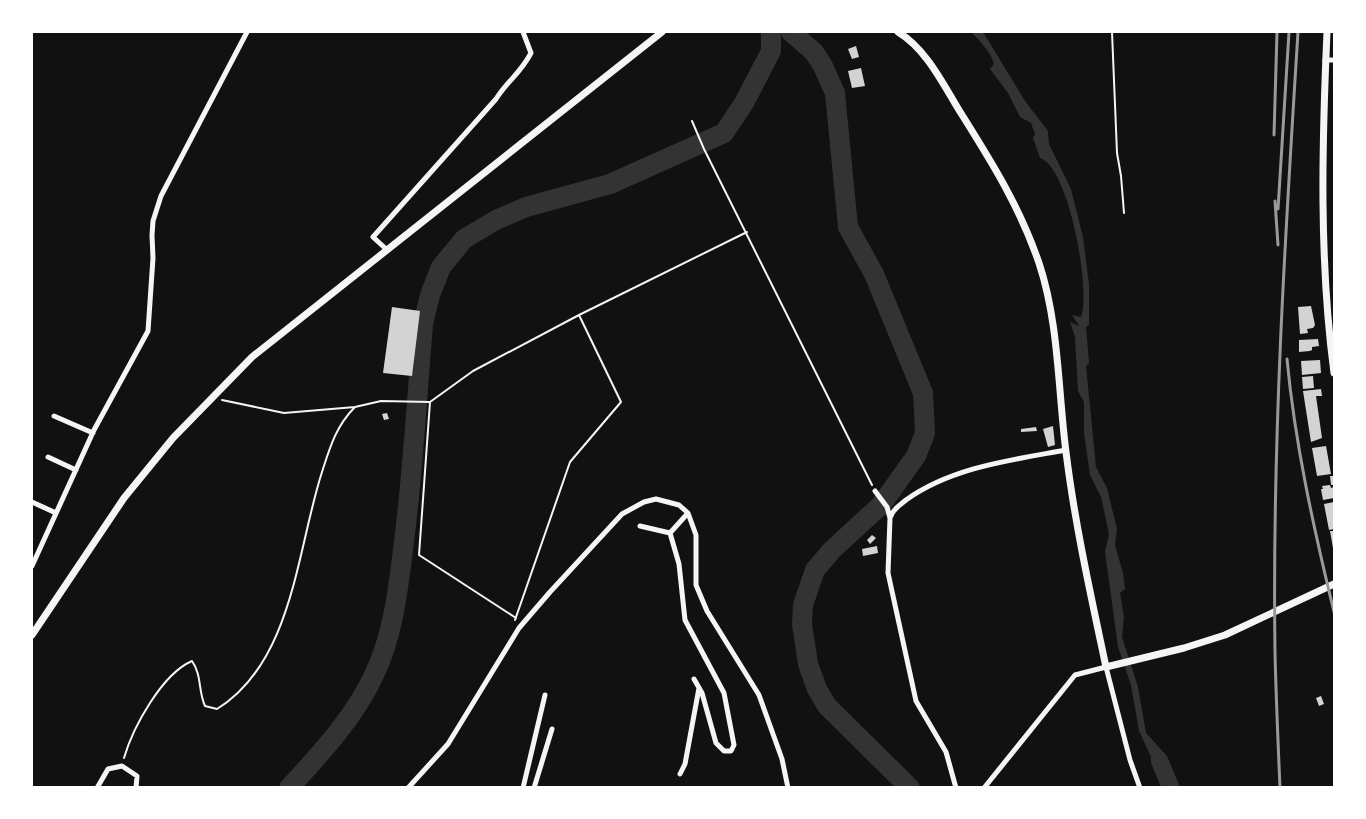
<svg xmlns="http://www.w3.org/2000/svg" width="1366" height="819" font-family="'DM Sans',sans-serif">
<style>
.water{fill:#333}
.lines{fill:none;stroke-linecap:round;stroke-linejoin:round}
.river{stroke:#333;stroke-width:20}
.building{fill:#d3d3d3}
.path{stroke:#f5f5f5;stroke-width:2}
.minor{stroke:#f5f5f5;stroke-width:5}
.tertiary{stroke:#f5f5f5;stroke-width:7}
.rail{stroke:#9a9a9a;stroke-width:3}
</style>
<rect width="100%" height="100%" fill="#111"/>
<!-- water -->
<path class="water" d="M971,32H983L1025,101L1048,131L1049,144L1071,189L1083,237L1089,284V325L1086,327L1089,363L1086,366L1096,467L1107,488L1117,529L1115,545L1123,573L1125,589L1120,593L1124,617L1122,637L1138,687L1146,733L1167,756L1180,787H1161L1151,763V757L1139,731L1131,685L1118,647L1105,552L1109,534L1101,497L1090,475L1084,433V402L1078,391L1075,337L1070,322L1079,326L1072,315L1081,317C1091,290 1069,167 1040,158L1033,138L1035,134L1031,123L1020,117L1008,93L990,69L994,64C991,52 980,41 971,32Z"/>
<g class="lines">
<!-- river -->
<path class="river" d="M791,32L814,52L823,66L835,93L848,227L874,274L923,393L925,433L916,456L881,505L832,550L815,570L803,605L802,624L808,664L817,689L827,706L910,788
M289,788C321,753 354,718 374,675C394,633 398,589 404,542C413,470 417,397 423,324L430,295L441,267L464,239L496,220L526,207L610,184L724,133L744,103L771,51V32"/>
</g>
<!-- building -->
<path class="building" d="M856,46L859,57L852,59L848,49Z
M861,68L865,86L852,88L848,71Z
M1311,306L1315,325L1313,328L1307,329L1308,333L1300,334L1298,307Z
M392,307L420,311L412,376L383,373Z
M1318,339L1319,346L1312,347V350L1310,351L1299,352V340Z
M1320,360L1321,373L1302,375L1301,361Z
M1313,376L1314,388L1303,389L1302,377Z
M1321,389L1322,396H1316L1322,438L1311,442L1303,391Z
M387,413L389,419L384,420L382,414Z
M1053,426L1055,445L1048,447L1043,429Z
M1036,427L1037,431L1021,432V429Z
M1326,446L1331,474L1317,476L1312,448Z
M1330,476H1334V485H1331Z
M1330,485L1331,488L1334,487V498L1323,500L1321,489H1323L1322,486Z
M1334,502V529L1329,530L1324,504Z
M1330,531H1334V548H1333Z
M872,535L876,538L870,544L867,540Z
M877,546L878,553L863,556L862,549Z
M1321,696L1324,704L1319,706L1316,698Z"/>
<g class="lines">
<!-- path -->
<path class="path" d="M1112,32L1117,153L1121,176L1124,213
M692,121L704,149L872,485
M222,400L284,413L355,407L381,401L430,402L473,371L579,315L747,232
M430,402L419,555L516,618
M515,620L570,462L621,402L579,315
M124,758C133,727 162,674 192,661C202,675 198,691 205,706L217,709C293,662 297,549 322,472C330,447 336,426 355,407"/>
<!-- minor -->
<path class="minor" d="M1325,60H1334
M386,249L373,237L496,99C508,80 520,74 531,53L523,32
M54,416L93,433
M48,457L76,470
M875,491L887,507L890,518L888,573L916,701L946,752L956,788
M32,502L56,513
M891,516C893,509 900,505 906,500C952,467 1012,460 1066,450
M640,526L670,533L688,513
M670,533L679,564L685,620L724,693L734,745L731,751H724L716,743L702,693L694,679
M32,566L94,430L148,331L153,258L152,235L153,221L161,196L247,32
M680,774L685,764L699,688
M97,788L108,769L122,766L137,776L136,788
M408,788L448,744L519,628L550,592L622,514L644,502L656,499L679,505L688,513L696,535V585L707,611L759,695L782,759L788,788
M523,788L545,695
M534,788L552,729
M984,788L1075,675L1106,667L1130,760L1140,788"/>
<!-- tertiary -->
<path class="tertiary" d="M898,32C926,49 942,82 959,110C991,161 1019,205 1039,263C1059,323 1058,390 1066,452C1075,525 1091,596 1106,667L1184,648L1225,635L1334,584
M1327,32C1322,145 1319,260 1334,373
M32,635L124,498L173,438L252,357L662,32"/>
<!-- rail -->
<path class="rail" d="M1274,135L1277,32
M1275,201L1278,245
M1278,209L1289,32
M1287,359C1295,445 1314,529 1334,612
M1280,788C1278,742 1276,697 1275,652C1272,445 1285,238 1298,32"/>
</g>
<!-- border -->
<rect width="1366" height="819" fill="none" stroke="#ffffff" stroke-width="66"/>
</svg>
